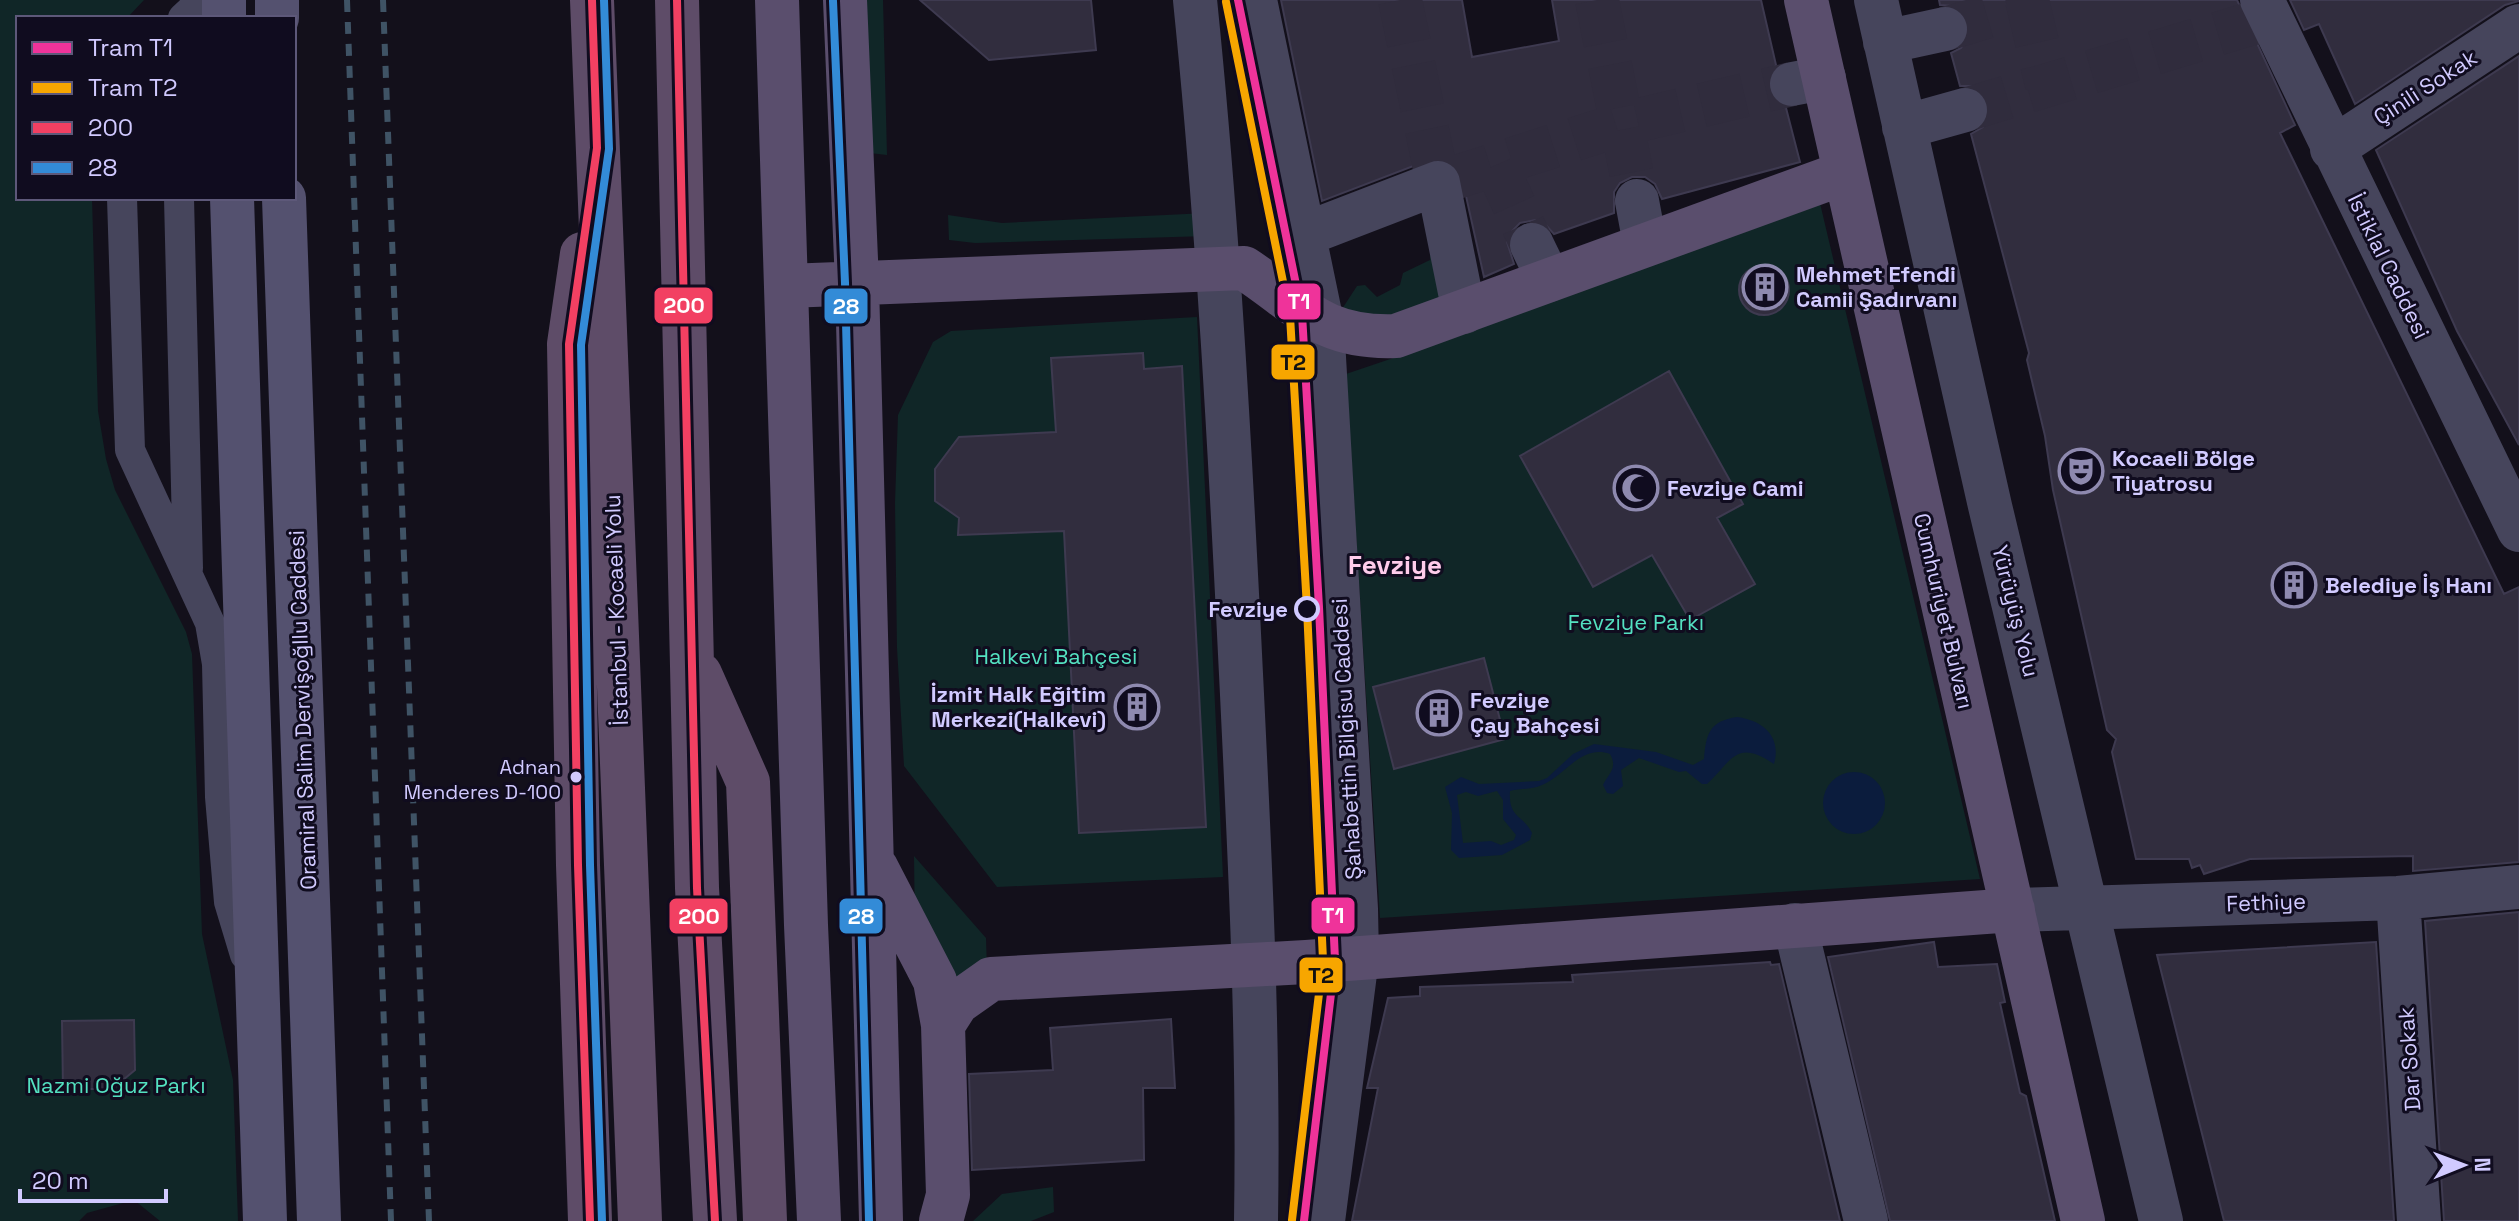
<svg xmlns="http://www.w3.org/2000/svg" width="2519" height="1221" font-family="'Space Grotesk',sans-serif">
<style>
.green{fill:#102627}
.water{fill:#0b1c3d;fill-rule:evenodd}
.building{fill:#312d3e;stroke:#3e3a50;stroke-width:2}
.lines{fill:none;stroke-linecap:round;stroke-linejoin:round}
.pedestrian-tunnel{stroke:#302c3d;stroke-width:44;stroke-dasharray:44 22;stroke-linecap:butt}
.service{stroke:#46455c;stroke-width:30}
.pedestrian{stroke:#46455c;stroke-width:44}
.minor{stroke:#46455c;stroke-width:44}
.secondary{stroke:#54516f;stroke-width:44}
.primary{stroke:#5a4e6d;stroke-width:44}
.trunk{stroke:#5e4c68;stroke-width:44}
.rail{stroke:#3f5365;stroke-width:6;stroke-dasharray:12 10;stroke-linecap:butt}
.bus-1-casing{stroke:#100c1f;stroke-width:14}
.bus-2-casing{stroke:#100c1f;stroke-width:14}
.bus-1{stroke:#f24062;stroke-width:8}
.bus-2{stroke:#338bd7;stroke-width:8}
.tram-1-casing{stroke:#100c1f;stroke-width:14}
.tram-2-casing{stroke:#100c1f;stroke-width:14}
.tram-1{stroke:#ef339a;stroke-width:8}
.tram-2{stroke:#f7a600;stroke-width:8}
.stop-dot{fill:#100c1f;stroke:#d1caff;stroke-width:4}
.bus-dot{fill:#d1caff;stroke:#100c1f;stroke-width:3}
.labels{text-anchor:middle;stroke-width:6;stroke-linejoin:round;paint-order:stroke}
.bus-label{font-size:20px;fill:#d1caff;stroke:#100c1f;text-anchor:end}
.street-label{font-size:22px;fill:#d1caff;stroke:#100c1f}
.poi-label{font-size:22px;font-weight:bold;fill:#d1caff;stroke:#100c1f;text-anchor:start}
.stop-label{font-size:22px;font-weight:bold;fill:#d1caff;stroke:#100c1f;text-anchor:end}
.park-label{font-size:22px;fill:#54e1c1;stroke:#100c1f}
.quarter-label{font-size:26px;font-weight:bold;fill:#ffcceb;stroke:#100c1f}
.line-badge{stroke:#100c1f;stroke-width:3}
.badge-label{font-size:22px;text-anchor:middle;font-weight:bold;fill:#fff}
.pale-badge-label{font-size:22px;text-anchor:middle;font-weight:bold;fill:#111}
</style>
<rect width="100%" height="100%" fill="#13101b"/>
<!-- green -->
<path class="green" d="M0,0H144L127,18H18V198H92L98,411L106,459L115,490L186,632L192,654L202,934L233,1080L238,1221H160L134,1200L87,1213L79,1221H0Z
M853,0H883L887,155L861,152Z
M1819,199L1980,879L1380,918L1346,374L1470,332Z
M1207,213V236L975,243L949,240L948,215L1002,223Z
M1430,246L1461,297L1394,322L1342,309L1357,286L1365,285L1377,297L1400,285L1403,273L1430,260Z
M1197,317L1223,877L997,887L904,766L897,648L895,503L898,415L933,342L951,331Z
M914,856L986,938L987,971L949,998L915,931Z
M1053,1187L1054,1212L1031,1221H973L1002,1194Z"/>
<!-- water -->
<path class="water" d="M1737,717C1762,720 1782,736 1774,764C1736,738 1732,761 1707,784H1702L1686,771L1679,772L1639,758L1621,770L1623,786L1613,794L1607,793L1603,785C1609,773 1618,768 1610,754C1581,744 1565,776 1542,785C1532,790 1521,788 1510,791C1508,819 1524,815 1532,833L1530,840L1502,855L1459,858L1451,850L1452,813L1445,787L1461,777L1479,784L1539,781L1547,778L1573,754L1594,744L1656,752L1693,765L1704,759C1706,733 1710,721 1737,717ZM1497,791L1503,800V819L1516,835L1514,840L1501,845L1491,841L1463,843L1457,795L1466,792L1478,796Z
M1823 803a31 31 0 1 1 62 0a31 31 0 1 1-62 0Z"/>
<!-- building -->
<path class="building" d="M920,0H1091L1096,50L989,60Z
M1281,0H1462L1472,57L1559,41L1552,0H1761L1776,65L1768,76V89L1774,101L1786,108L1800,162L1662,199L1655,184L1645,177H1632L1620,183L1614,192V213L1554,234L1545,224L1535,220L1520,223L1511,232L1507,242L1514,264L1484,277L1462,178L1456,166L1444,159L1429,160L1322,201Z
M1939,0H2237L2295,125L2280,133L2504,594L2519,587V862L2413,871V856L2250,859L2204,874L2200,865L2192,868L2189,859H2136L2112,752L2116,739L2107,730L2053,490L2045,436L2027,360L2029,353L1971,134L1983,127L1989,117V104L1982,92L1972,86H1960L1951,53L1961,48L1968,37L1969,23L1963,12L1953,6L1940,5Z
M2290,0H2519V1L2505,5L2355,104L2319,24L2304,30Z
M2519,56V445L2457,331L2376,150Z
M1739 290a25 25 0 1 1 50 0a25 25 0 1 1-50 0Z
M1143,353L1144,369L1182,366L1206,827L1079,833L1064,531L958,535L959,518L935,501V469L959,437L1056,432L1051,358Z
M1669,371L1743,504L1717,518L1755,584L1690,620L1652,555L1593,587L1520,456Z
M1484,658L1505,739L1394,769L1373,687Z
M2519,912V1221H2444L2425,921Z
M1934,942L1938,967L1997,964L2005,1002L2000,1003L2020,1093L2026,1096L2055,1221H1890L1828,957Z
M2376,942L2394,1221H2224L2157,955Z
M1770,962L1771,965L1779,964L1840,1221H1352L1378,1088H1367L1388,998L1420,996V987L1573,982L1572,975Z
M1171,1019L1175,1088H1143L1144,1160L972,1170L969,1074L1053,1070L1050,1028Z
M134,1020L135,1070L112,1089H63L62,1021Z"/>
<g class="lines">
<!-- pedestrian-tunnel -->
<path class="pedestrian-tunnel" d="M1400,0L1438,183L1622,124L1792,84
M1597,0L1637,201
M2027,0L2047,85
M1945,29L2045,0
M1965,110L2270,18
M1496,165L1532,245"/>
<!-- service -->
<path class="service" d="M183,18L202,0
M122,198L130,450L210,623L217,664L220,797L229,902L245,955
M179,198L188,568"/>
<!-- pedestrian -->
<path class="pedestrian" d="M1195,0C1218,225 1230,449 1241,674C1250,857 1259,1038 1256,1221
M1255,0L1322,323L1356,909L1357,958L1323,1221
M1876,0L1990,506L2161,1221
M2262,0L2519,530
M1885,42L1945,29
M1792,84L1824,78
M1904,127L1965,110
M2332,149L2519,26
M1637,201L1645,244
M1303,235L1438,183L1464,312
M1532,245L1549,280
M2398,898L2419,1221
M2013,910L2398,898L2519,887"/>
<!-- minor -->
<path class="minor" d="M1795,925L1866,1221"/>
<!-- secondary -->
<path class="secondary" d="M224,0V18
M277,0V18
M232,198L265,1221
M284,198L319,1221"/>
<!-- primary -->
<path class="primary" d="M777,0L806,925L819,1221
M845,0L857,283L881,1221
M1806,0L2083,1221
M787,286L1244,268C1301,305 1320,339 1396,336L1844,173
M876,867L935,981L943,1025
M941,1221L948,1195L943,1025L957,1003L991,979L1306,962L2013,910"/>
<!-- trunk -->
<path class="trunk" d="M592,0L640,1221
M677,0L697,888L715,1221
M582,254L569,344L578,865L590,1221
M700,674L748,782L765,1221"/>
<!-- rail -->
<path class="rail" d="M347,0L391,1221
M383,0L429,1221"/>
<!-- bus-1 casing -->
<g class="bus-1-casing">
<path id="bus-1" d="M677,0L697,888L715,1221
M590,1221L578,865L569,344L597,148L592,0"/>
</g>
<!-- bus-2 casing -->
<g class="bus-2-casing">
<path id="bus-2" d="M833,1L845,283L869,1221
M602,1221L590,865L581,345L609,149L604,0"/>
</g>
<!-- bus-1 -->
<use href="#bus-1" class="bus-1"/>
<!-- bus-2 -->
<use href="#bus-2" class="bus-2"/>
<!-- tram-1 casing -->
<g class="tram-1-casing">
<path id="tram-1" d="M1238,0L1302,314L1319,607L1335,960L1304,1221"/>
</g>
<!-- tram-2 casing -->
<g class="tram-2-casing">
<path id="tram-2" d="M1226,2L1290,316L1307,608L1323,960L1292,1220"/>
</g>
<!-- tram-1 -->
<use href="#tram-1" class="tram-1"/>
<!-- tram-2 -->
<use href="#tram-2" class="tram-2"/>
</g>
<!-- icons -->
<defs>
<g id="building-ring" transform="scale(2.3)"><circle r="9.5" fill="#100c1f" stroke="#8e89af" stroke-width="1.5"/><path d="M-4-6H4V6H1V3H-1V6H-4ZM-2.5-4.3h1.7v1.8h-1.7ZM.8-4.3h1.7v1.8H.8ZM-2.5-1h1.7V.8h-1.7ZM.8-1h1.7V.8H.8Z" fill="#8e89af"/></g>
<g id="theatre-ring" transform="scale(2.3)"><circle r="9.5" fill="#100c1f" stroke="#8e89af" stroke-width="1.5"/><path d="M-5-5.5Q0-4 5-5.5V0Q5 5 0 6Q-5 5-5 0ZM-3.3-2.5H-1v1.5H-3.3ZM1-2.5H3.3v1.5H1ZM-2.8 1Q0 5.5 2.8 1Z" fill="#8e89af"/></g>
<g id="mosque-ring" transform="scale(2.3)"><circle r="9.5" fill="#100c1f" stroke="#8e89af" stroke-width="1.5"/><path d="M3.5-4.9A6 6 0 1 0 3.5 4.9A5 5 0 1 1 3.5-4.9Z" fill="#8e89af"/></g>
</defs>
<g fill-rule="evenodd">
<use href="#building-ring" x="1765" y="287"/>
<use href="#theatre-ring" x="2081" y="471"/>
<use href="#mosque-ring" x="1636" y="488"/>
<use href="#building-ring" x="2294" y="585"/>
<use href="#building-ring" x="1137" y="707"/>
<use href="#building-ring" x="1439" y="713"/>
</g>
<!-- markers -->
<circle class="stop-dot" cx="1307" cy="609" r="11"/>
<circle class="bus-dot" cx="576" cy="777" r="7"/>
<g class="labels">
<!-- bus labels -->
<g class="bus-label">
<text x="561" y="774">Adnan<tspan x="561" dy="25">Menderes D-100</tspan></text>
</g>
<!-- street labels -->
<g class="street-label">
<text transform="translate(2425 87) rotate(-33)" y="8">Çinili Sokak</text>
<text transform="translate(2389 266) rotate(64)" y="8">İstiklal Caddesi</text>
<text transform="translate(616 610) rotate(-92)" y="8">İstanbul - Kocaeli Yolu</text>
<text transform="translate(1944 611) rotate(77)" y="8">Cumhuriyet Bulvarı</text>
<text transform="translate(2016 611) rotate(76)" y="8">Yürüyüş Yolu</text>
<text transform="translate(302 710) rotate(-92)" y="8">Oramiral Salim Dervişoğllu Caddesi</text>
<text transform="translate(1346 739) rotate(-93)" y="8">Şahabettin Bilgisu Caddesi</text>
<text transform="translate(2266 902) rotate(-2)" y="8">Fethiye</text>
<text transform="translate(2409 1059) rotate(-94)" y="8">Dar Sokak</text>
</g>
<!-- poi labels -->
<g class="poi-label">
<text x="1796" y="282">Mehmet Efendi<tspan x="1796" dy="25">Camii Şadırvanı</tspan></text>
<text x="2112" y="466">Kocaeli Bölge<tspan x="2112" dy="25">Tiyatrosu</tspan></text>
<text x="1667" y="496">Fevziye Cami</text>
<text x="2325" y="593">Belediye İş Hanı</text>
<text x="1106" y="702" text-anchor="end">İzmit Halk Eğitim<tspan x="1106" dy="25">Merkezi(Halkevi)</tspan></text>
<text x="1470" y="708">Fevziye<tspan x="1470" dy="25">Çay Bahçesi</tspan></text>
</g>
<!-- stop labels -->
<g class="stop-label">
<text x="1288" y="617">Fevziye</text>
</g>
<!-- park labels -->
<g class="park-label">
<text x="1636" y="630">Fevziye Parkı</text>
<text x="1056" y="664">Halkevi Bahçesi</text>
<text x="116" y="1093">Nazmi Oğuz Parkı</text>
</g>
<!-- quarter labels -->
<g class="quarter-label">
<text x="1395" y="574">Fevziye</text>
</g>
</g>
<g class="line-badge">
<rect x="1276" y="282" width="46" height="39" rx="8" fill="#ef339a"/>
<rect x="653" y="286" width="61" height="39" rx="8" fill="#f24062"/>
<rect x="823" y="287" width="46" height="38" rx="8" fill="#338bd7"/>
<rect x="1270" y="343" width="46" height="38" rx="8" fill="#f7a600"/>
<rect x="1310" y="896" width="46" height="39" rx="8" fill="#ef339a"/>
<rect x="838" y="897" width="46" height="38" rx="8" fill="#338bd7"/>
<rect x="668" y="897" width="61" height="38" rx="8" fill="#f24062"/>
<rect x="1298" y="956" width="46" height="38" rx="8" fill="#f7a600"/>
</g>
<g class="badge-label">
<text x="1299" y="309">T1</text>
<text x="684" y="313">200</text>
<text x="846" y="314">28</text>
<text x="1333" y="923">T1</text>
<text x="861" y="924">28</text>
<text x="699" y="924">200</text>
</g>
<g class="pale-badge-label">
<text x="1293" y="370">T2</text>
<text x="1321" y="983">T2</text>
</g>
<!-- legend -->
<rect x="16" y="16" width="280" height="184" fill="#100c1f" stroke="#5d5879" stroke-width="2"/>
<rect x="32" y="42" width="40" height="12" fill="#ef339a" stroke="#5d5879" stroke-width="2"/>
<text x="88" y="56" font-size="24" fill="#d1caff">Tram T1</text>
<rect x="32" y="82" width="40" height="12" fill="#f7a600" stroke="#5d5879" stroke-width="2"/>
<text x="88" y="96" font-size="24" fill="#d1caff">Tram T2</text>
<rect x="32" y="122" width="40" height="12" fill="#f24062" stroke="#5d5879" stroke-width="2"/>
<text x="88" y="136" font-size="24" fill="#d1caff">200</text>
<rect x="32" y="162" width="40" height="12" fill="#338bd7" stroke="#5d5879" stroke-width="2"/>
<text x="88" y="176" font-size="24" fill="#d1caff">28</text>
<!-- north arrow -->
<g transform="translate(2463 1165) rotate(89)" stroke="#100c1f" stroke-width="6" paint-order="stroke">
<path d="M0-6L14 30L0 20L-14 30Z" fill="#d1caff"/>
<text y="-12" font-size="22" font-weight="bold" text-anchor="middle" fill="#d1caff">N</text>
</g>
<!-- scale -->
<path d="M20 1189v12h146v-12" fill="none" stroke="#d1caff" stroke-width="4"/>
<text x="32" y="1189" font-size="24" fill="#d1caff" stroke="#100c1f" stroke-width="6" paint-order="stroke">20 m</text>
</svg>
